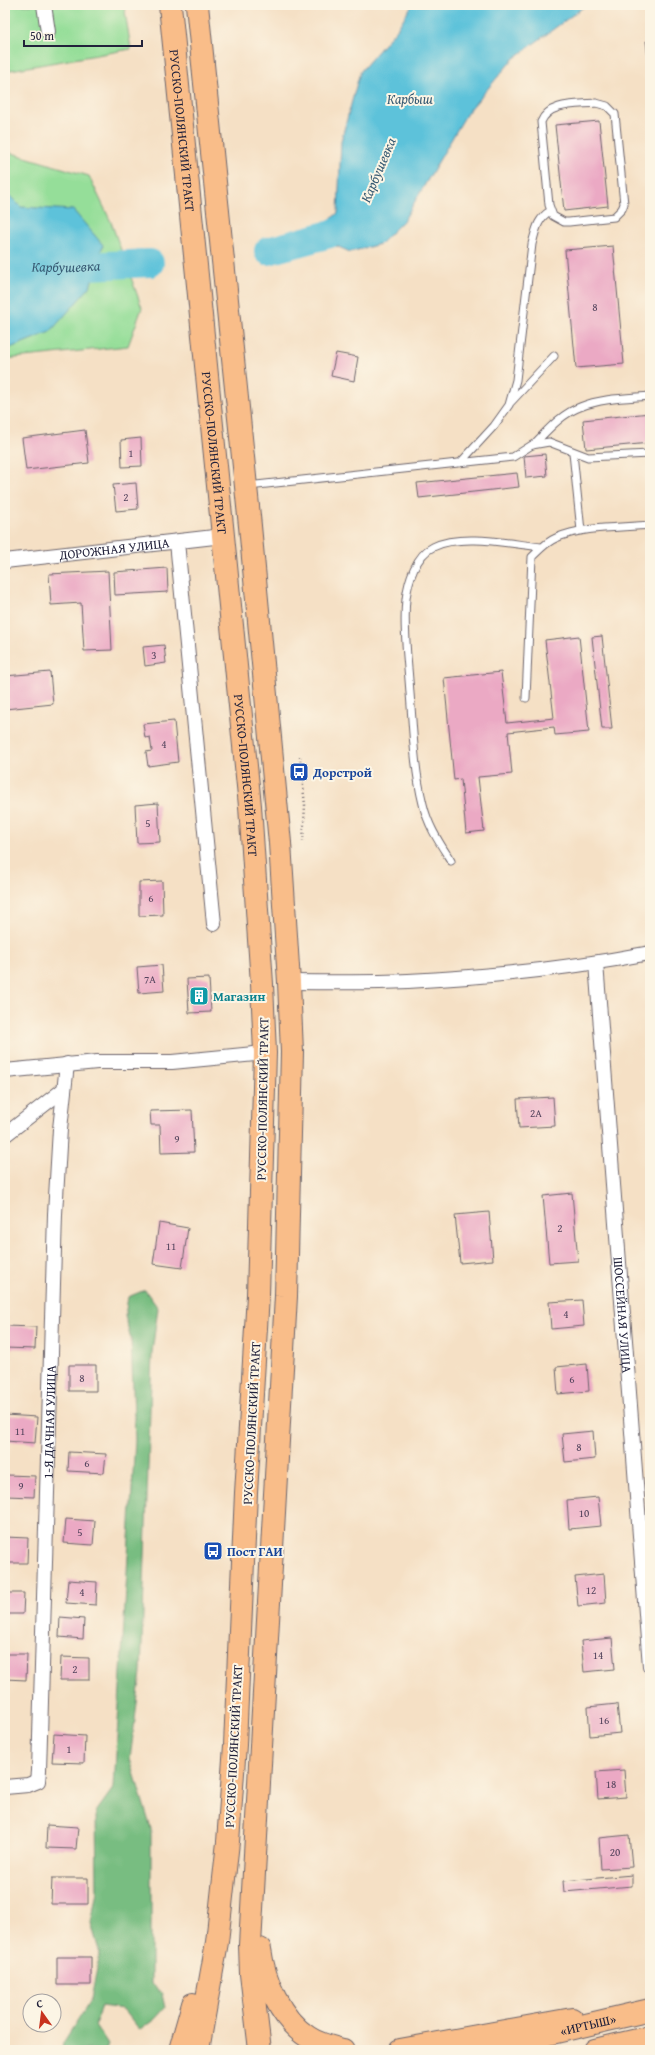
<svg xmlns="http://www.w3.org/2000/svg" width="655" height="2055" font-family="'Gentium Book Plus',serif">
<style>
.green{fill:#95de99;stroke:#5c806a}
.forest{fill:#78bd81;stroke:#4d705e}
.water{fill:#5dc2da;stroke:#40728a}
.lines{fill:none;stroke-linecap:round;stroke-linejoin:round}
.river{stroke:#5dc2da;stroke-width:28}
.building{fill:#eba9c4}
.service-casing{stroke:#6c646b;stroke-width:9}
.minor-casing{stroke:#6c646b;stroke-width:16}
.primary-casing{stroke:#6c646b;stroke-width:24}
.trunk-casing{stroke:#6c646b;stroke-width:24}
.path{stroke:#6c646b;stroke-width:2.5;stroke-dasharray:1 3;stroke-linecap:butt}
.service{stroke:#fff;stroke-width:7}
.minor{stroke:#fff;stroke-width:14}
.primary{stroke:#f9bd89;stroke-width:22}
.trunk{stroke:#f9bd89;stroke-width:22}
.labels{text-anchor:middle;stroke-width:4;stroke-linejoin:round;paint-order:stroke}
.number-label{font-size:11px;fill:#54445d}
.street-label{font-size:13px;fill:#22223b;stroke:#fcf5e5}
.transit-label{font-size:13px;font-weight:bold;fill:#164399;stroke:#fcf5e5;text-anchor:start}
.culture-label{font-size:13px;font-weight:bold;fill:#0d838f;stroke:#fcf5e5;text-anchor:start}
.water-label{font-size:14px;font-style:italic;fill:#375a73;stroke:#fcf5e5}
</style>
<rect width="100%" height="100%" fill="#fcf5e5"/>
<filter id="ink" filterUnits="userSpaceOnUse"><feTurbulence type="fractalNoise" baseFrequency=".025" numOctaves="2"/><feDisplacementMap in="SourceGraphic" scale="8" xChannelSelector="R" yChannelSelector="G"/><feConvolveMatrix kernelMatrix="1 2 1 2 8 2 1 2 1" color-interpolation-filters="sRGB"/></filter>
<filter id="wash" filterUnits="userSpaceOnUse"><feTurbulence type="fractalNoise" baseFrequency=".012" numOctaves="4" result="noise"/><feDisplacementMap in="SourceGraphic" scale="16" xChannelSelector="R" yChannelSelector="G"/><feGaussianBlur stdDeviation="0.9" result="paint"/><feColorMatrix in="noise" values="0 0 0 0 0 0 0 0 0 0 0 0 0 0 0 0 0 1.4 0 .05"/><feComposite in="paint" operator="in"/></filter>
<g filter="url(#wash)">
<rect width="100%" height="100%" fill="#f5e0c5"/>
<!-- green -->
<path class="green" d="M5,5H124L131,49L5,71Z
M5,151L89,176L111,222L142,308L128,346L5,359Z"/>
<!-- forest -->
<path class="forest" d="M145,1290L158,1308L152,1352L141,1672L130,1759L151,1829V1984L162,1994L165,2008L155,2019L140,2030L123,2009L101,2006L95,2025L108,2045L106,2050H62L63,2043L91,1999L100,1954L91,1923L97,1891L96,1812L114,1787L135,1440L131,1339L125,1316L128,1297Z"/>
<!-- water -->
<path class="water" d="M412,5H586L513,59L467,113L404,220L380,244L350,252L311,235L338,213L341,141L360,72L397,29Z
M5,191L21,207L73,210L103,245L90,287L50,332L5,350Z"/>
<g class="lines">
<!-- river -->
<g class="river">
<path d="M268,251L330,234L353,224"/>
<path id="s1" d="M5,266L69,267L150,263"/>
</g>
</g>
<g id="blocks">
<!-- building -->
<path class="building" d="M646,41H650V69H649Z
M599,121L608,206L564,211L555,125Z
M613,246L624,364L576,368L565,250Z
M336,353L358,357L354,381L331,376Z
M650,413V443L586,449L583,420Z
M85,430L89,463L26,470L22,438Z
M141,438L142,466L122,467L121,440Z
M545,454L547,476L526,478L524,456Z
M517,473L519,487L419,498L417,483Z
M136,483L138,509L116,511L113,485Z
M167,568L168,592L115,595L114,572Z
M108,571L112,650L84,651L81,603L51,605L49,574Z
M579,636L589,732L555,735L554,727L508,732L512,774L478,777L484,831L466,833L461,779L454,780L444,678L501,672L507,723L554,718L545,640Z
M602,636L612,729H602L592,637Z
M164,645L166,663L145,666L143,647Z
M50,672L53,704L5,709V676Z
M174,721L178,762L148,766L146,752L152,751L150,737L145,738L143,724Z
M158,803L160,842L137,843L135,805Z
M162,881L163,915L139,916V882Z
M162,965L164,991L139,993L137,967Z
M209,978L211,1012L189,1013L187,979Z
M553,1097L555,1126L519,1128L517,1099Z
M192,1110L194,1152L161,1153L160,1125H151L150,1111Z
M572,1193L578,1261L549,1263L543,1196Z
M489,1212L493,1260L460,1263L455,1215Z
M159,1223L188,1228L182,1268L153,1264Z
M582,1300L584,1326L551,1329L549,1302Z
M5,1326L36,1327L35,1349L5,1348Z
M587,1364L589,1391L558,1394L556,1367Z
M69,1365H96V1391H69Z
M5,1415L37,1417L35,1443L5,1441Z
M593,1431L595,1459L565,1462L562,1434Z
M69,1452L106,1454L104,1473L68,1471Z
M7,1475L35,1476L34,1497L6,1496Z
M598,1497L601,1526L569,1529L567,1500Z
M66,1519L95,1521L93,1545L64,1543Z
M5,1537L28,1538L27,1563H5Z
M604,1574L606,1603L578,1606L575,1577Z
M68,1580L97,1582L96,1605L66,1603Z
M5,1593H24L23,1614H5Z
M60,1617L84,1619L83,1639L59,1637Z
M612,1638L615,1669L584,1672L581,1641Z
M5,1654H27L26,1680L5,1679Z
M61,1657L89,1658V1680H60Z
M617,1704L620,1733L590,1736L588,1707Z
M54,1734L85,1736L84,1763L52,1762Z
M624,1770L626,1797L598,1799L596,1772Z
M47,1825L78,1827L76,1849L46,1848Z
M629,1835L632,1867L601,1869L599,1838Z
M632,1875V1886L564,1892L563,1881Z
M52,1878H88V1904H51Z
M57,1957H91V1985H57Z"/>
</g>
</g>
<g filter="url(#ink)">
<use href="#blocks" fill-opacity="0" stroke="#6c646b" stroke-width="1"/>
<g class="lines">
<!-- service casing -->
<g class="service-casing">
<path id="service" d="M596,103L607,106L615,114L624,204L622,209L614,217L569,222H564L553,216L549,205L541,122C549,102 577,105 596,103Z
M510,403L554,356
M533,445C547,431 561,414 580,407C602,398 627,398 650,396
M573,453L581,531
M460,463L494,426L509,405L516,380L532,244C536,230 537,219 550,211
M248,486L513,457L532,445L549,442L588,457L650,454
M526,698L532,557C539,550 546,542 556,538C584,526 620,528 650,525
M451,861C439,842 428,826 423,804C414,768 413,730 410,693C408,662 403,629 406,599C408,581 416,555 433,547C461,533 511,544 541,547"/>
</g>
<!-- minor casing -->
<g class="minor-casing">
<g id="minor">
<path d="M44,5L48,32"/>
<path d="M177,542L214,924"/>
<path id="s2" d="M5,561L223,536"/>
<path id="s3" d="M596,963L650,1666"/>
<path d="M289,982C329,982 369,983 408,981C488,977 572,968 650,953"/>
<path d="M5,1071L97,1062H172L265,1053"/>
<path d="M5,1135L63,1090"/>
<path id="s4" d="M5,1787L28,1785L38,1781L39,1771L55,1214L60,1129L67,1064"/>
</g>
</g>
<!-- primary casing -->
<g class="primary-casing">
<g id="primary">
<path id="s5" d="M170,5L250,806L262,984L265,1053L258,1295L246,1493L235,1745L228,1842L217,1942L198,2050"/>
<path d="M197,5L250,526L280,843L289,982L292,1052L286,1296L250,1945L251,1974L260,2050"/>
<path d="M260,1949C264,1980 280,2019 308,2037C318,2044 331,2047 343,2050"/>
<path d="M180,2050L193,2004"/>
<path d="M400,2050L572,2019"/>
</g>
</g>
<!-- trunk casing -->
<g class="trunk-casing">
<g id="trunk">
<path id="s6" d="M479,2050L650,2010"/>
<path d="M595,2050L650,2037"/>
</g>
</g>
<!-- path -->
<path class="path" d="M300,757L305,805L303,841"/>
<!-- service -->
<use href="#service" class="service"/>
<!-- minor -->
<use href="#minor" class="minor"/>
<!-- primary -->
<use href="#primary" class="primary"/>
<!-- trunk -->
<use href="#trunk" class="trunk"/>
</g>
</g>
<!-- icons -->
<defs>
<g id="bus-square" transform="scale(1)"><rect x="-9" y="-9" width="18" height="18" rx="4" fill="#1a4fb4" stroke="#fcf5e5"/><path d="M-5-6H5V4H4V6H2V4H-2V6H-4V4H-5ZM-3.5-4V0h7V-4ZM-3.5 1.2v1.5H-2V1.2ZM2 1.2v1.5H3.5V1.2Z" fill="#fff"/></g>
<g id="building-square" transform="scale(1)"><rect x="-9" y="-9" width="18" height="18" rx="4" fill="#0f9aa8" stroke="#fcf5e5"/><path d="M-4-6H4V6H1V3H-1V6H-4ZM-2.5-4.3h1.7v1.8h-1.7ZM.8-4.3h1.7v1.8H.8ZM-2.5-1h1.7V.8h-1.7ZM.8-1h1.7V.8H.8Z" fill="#fff"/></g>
</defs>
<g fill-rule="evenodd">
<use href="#bus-square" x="299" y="772"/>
<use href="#building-square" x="199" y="996"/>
<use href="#bus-square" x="213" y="1551"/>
</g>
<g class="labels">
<!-- number labels -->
<g class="number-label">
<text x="595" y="311">8</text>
<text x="131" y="457">1</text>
<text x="126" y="501">2</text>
<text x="154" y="659">3</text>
<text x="164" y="748">4</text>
<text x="148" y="827">5</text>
<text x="151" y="902">6</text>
<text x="150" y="983">7А</text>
<text x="536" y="1117">2А</text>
<text x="177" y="1143">9</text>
<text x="560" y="1232">2</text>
<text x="171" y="1250">11</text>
<text x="566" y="1318">4</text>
<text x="82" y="1382">8</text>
<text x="572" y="1383">6</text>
<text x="20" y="1435">11</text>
<text x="579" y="1451">8</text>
<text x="87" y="1467">6</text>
<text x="21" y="1490">9</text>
<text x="584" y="1517">10</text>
<text x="80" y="1536">5</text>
<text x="591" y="1594">12</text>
<text x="82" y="1596">4</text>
<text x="598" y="1659">14</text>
<text x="75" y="1673">2</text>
<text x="604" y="1724">16</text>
<text x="69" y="1753">1</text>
<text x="611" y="1788">18</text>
<text x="615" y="1856">20</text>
</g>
<!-- street labels -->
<g class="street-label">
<text dy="5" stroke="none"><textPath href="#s5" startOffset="126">РУССКО-ПОЛЯНСКИЙ ТРАКТ</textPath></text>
<text dy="5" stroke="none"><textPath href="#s5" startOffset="450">РУССКО-ПОЛЯНСКИЙ ТРАКТ</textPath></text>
<text dy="5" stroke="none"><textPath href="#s2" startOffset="110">ДОРОЖНАЯ УЛИЦА</textPath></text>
<text dy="5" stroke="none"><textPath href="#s5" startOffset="774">РУССКО-ПОЛЯНСКИЙ ТРАКТ</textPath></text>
<text transform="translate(262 1099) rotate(-89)" y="5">РУССКО-ПОЛЯНСКИЙ ТРАКТ</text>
<text dy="5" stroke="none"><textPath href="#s3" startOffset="353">ШОССЕЙНАЯ УЛИЦА</textPath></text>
<text dy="5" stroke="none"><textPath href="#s4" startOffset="393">1-Я ДАЧНАЯ УЛИЦА</textPath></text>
<text transform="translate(251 1423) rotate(-87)" y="5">РУССКО-ПОЛЯНСКИЙ ТРАКТ</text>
<text transform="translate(233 1746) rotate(-87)" y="5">РУССКО-ПОЛЯНСКИЙ ТРАКТ</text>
<text dy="5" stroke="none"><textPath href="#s6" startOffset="112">«ИРТЫШ»</textPath></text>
</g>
<!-- transit labels -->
<g class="transit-label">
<text x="313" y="777">Дорстрой</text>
<text x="227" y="1556">Пост ГАИ</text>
</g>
<!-- culture labels -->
<g class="culture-label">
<text x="213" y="1001">Магазин</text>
</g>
<!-- water labels -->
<g class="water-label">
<text x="410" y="104">Карбыш</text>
<text transform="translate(378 170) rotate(-67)" y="5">Карбушевка</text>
<text dy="5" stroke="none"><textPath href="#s1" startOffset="61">Карбушевка</textPath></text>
</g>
</g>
<!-- margin -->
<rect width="655" height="2055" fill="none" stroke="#fcf5e5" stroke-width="20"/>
<!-- north arrow -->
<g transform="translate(42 2013) rotate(346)"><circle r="19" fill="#fcf5e5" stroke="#a5a1a1"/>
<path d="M0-3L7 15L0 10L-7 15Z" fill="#c8321e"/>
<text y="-6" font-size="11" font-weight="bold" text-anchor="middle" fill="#22223b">С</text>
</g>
<!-- scale -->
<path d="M24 40v6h118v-6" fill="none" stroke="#22223b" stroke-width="2"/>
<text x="30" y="40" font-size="12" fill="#22223b" stroke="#fcf5e5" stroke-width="3" paint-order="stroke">50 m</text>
</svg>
